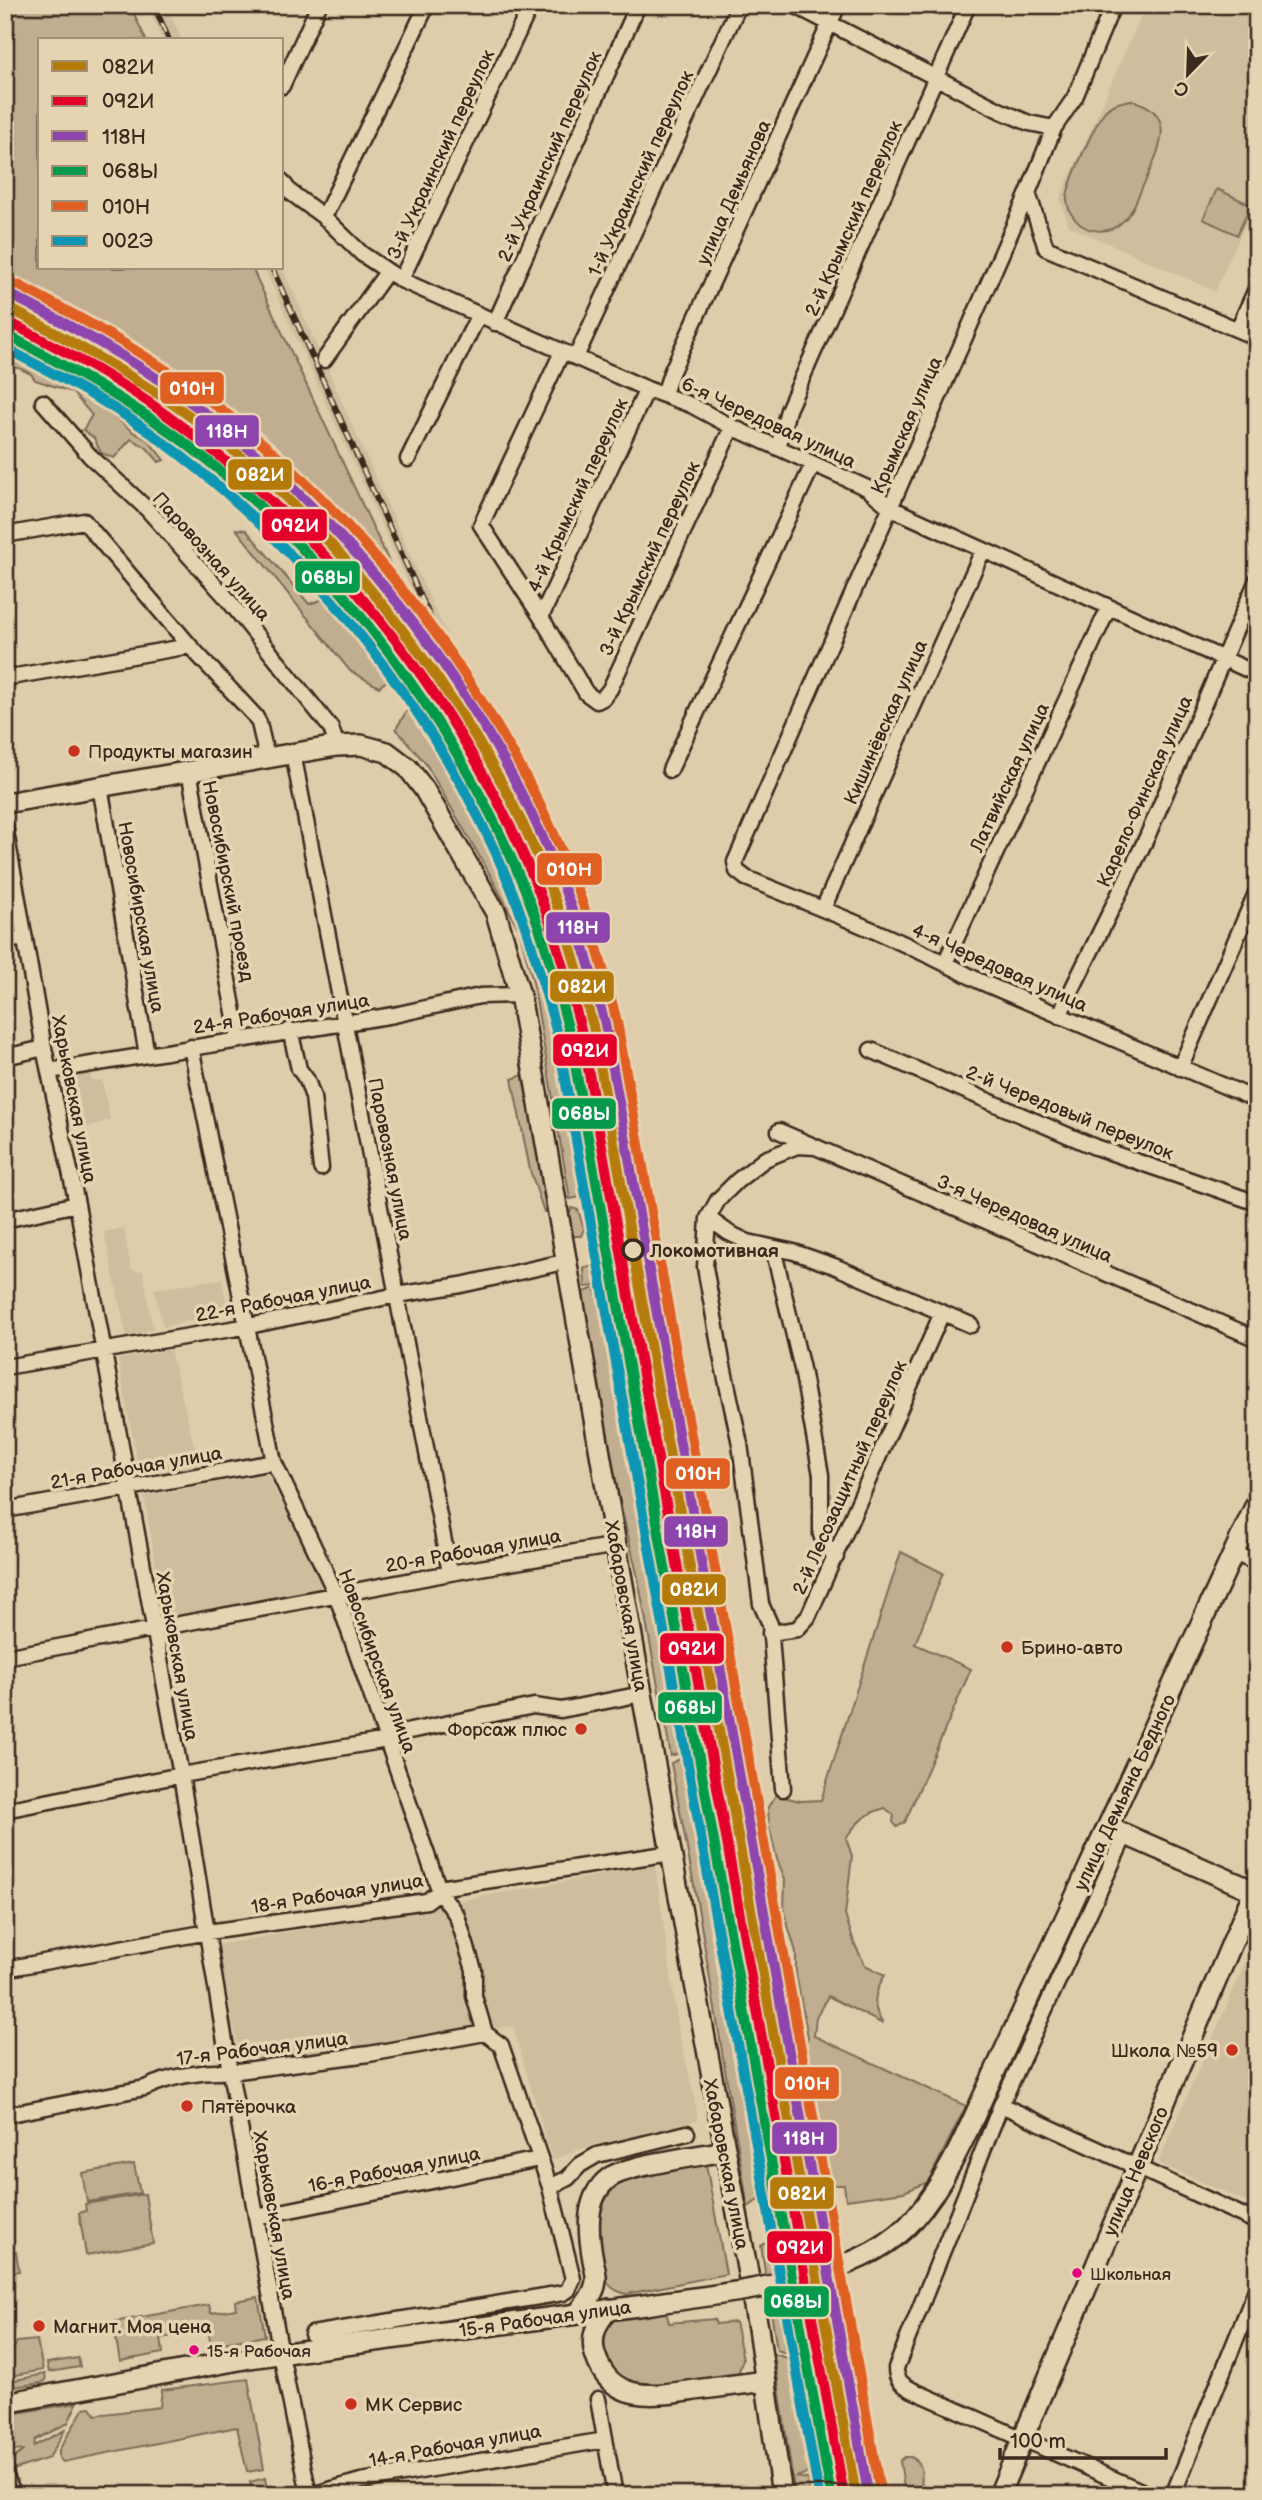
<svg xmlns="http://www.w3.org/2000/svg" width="1262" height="2500" font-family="'Balsamiq Sans',sans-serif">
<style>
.built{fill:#d0bd9e}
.green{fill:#c1ae91;stroke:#7e6c58;stroke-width:2}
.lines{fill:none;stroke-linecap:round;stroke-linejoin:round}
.minor-casing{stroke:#3b2a1e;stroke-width:19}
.major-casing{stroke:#3b2a1e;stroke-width:24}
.minor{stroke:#e6d3b1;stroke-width:14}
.major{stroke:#e6d3b1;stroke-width:19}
.rail-casing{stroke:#3b2a1e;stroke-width:6}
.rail{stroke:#e6d3b1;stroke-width:3.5;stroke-dasharray:10;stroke-linecap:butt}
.major-bridge-casing{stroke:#3b2a1e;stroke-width:24;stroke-linecap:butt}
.major-bridge{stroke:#e6d3b1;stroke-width:19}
.rail-1-casing{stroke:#e6d3b1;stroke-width:16}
.rail-2-casing{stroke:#e6d3b1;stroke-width:16}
.rail-3-casing{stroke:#e6d3b1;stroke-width:16}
.rail-4-casing{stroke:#e6d3b1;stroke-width:16}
.rail-5-casing{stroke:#e6d3b1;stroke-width:16}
.rail-6-casing{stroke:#e6d3b1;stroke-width:16}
.rail-1{stroke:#b57b0a;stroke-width:10}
.rail-2{stroke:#e4002b;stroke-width:10}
.rail-3{stroke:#8e44ad;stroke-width:10}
.rail-4{stroke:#069a4c;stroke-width:10}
.rail-5{stroke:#e05f22;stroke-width:10}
.rail-6{stroke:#0996b4;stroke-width:10}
.poi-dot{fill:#c8321e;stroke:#e6d3b1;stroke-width:2.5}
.stop-dot{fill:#e6d3b1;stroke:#3b2a1e;stroke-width:3.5}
.bus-dot{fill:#e5007d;stroke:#e6d3b1;stroke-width:2.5}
.labels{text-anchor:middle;stroke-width:7;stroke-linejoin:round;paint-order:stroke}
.bus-label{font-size:17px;fill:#3b2a1e;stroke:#e6d3b1;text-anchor:start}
.street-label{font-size:19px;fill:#3b2a1e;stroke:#e6d3b1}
.poi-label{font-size:19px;fill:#3b2a1e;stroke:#e6d3b1;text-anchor:start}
.stop-label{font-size:19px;font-weight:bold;fill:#3b2a1e;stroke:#e6d3b1;text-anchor:start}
.line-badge{stroke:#e6d3b1;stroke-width:2.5}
.badge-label{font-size:19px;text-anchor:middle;font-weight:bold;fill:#fff}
</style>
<rect width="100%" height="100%" fill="#dfccab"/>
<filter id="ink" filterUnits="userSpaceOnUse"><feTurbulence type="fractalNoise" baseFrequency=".0143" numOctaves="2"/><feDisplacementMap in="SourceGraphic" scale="14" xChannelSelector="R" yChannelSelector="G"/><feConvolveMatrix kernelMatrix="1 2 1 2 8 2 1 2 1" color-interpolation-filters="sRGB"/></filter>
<g filter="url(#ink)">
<!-- built -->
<path class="built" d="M147,5H166L182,40H162Z
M1146,5H1257V199L1215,291L1069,226L1060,199Z
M282,267L432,604L519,777L562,869L600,982L647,1205L727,1694L827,2253L799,2258L777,2179L713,1799L640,1419L649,1417L613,1239L580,1046L563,978L540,915L516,863L471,777L398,650L319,556L226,469L182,435L124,395L68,361L5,328V298L50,318L124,362L222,428L332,527L412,617L458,692L264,268Z
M90,1073L91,1080H102L110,1120L85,1128L74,1076Z
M124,1228L131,1270L143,1271L153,1329L127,1338L104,1232Z
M222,1279L228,1312L163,1327L154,1289Z
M170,1350L200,1469L141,1482L118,1359Z
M267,1474L325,1587L166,1624L144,1496Z
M655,1865L679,2032L694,2095L698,2120L586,2147L552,2160L513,2026L368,2051L241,2065L218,1945Z
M1257,1936V2206L1158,2163Z
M839,2298L868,2474L877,2495H839L806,2302Z"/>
<!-- green -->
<path class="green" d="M5,5H130L146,40H40V268H252L405,596L325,508L225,423L125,355L26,294L5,286Z
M1131,100C1180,113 1159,149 1145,182C1138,195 1133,214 1121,223C1110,233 1093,233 1081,225C1073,219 1067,209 1067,198C1067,185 1097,119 1106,110C1113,103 1122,102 1131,100Z
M1217,189L1251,205L1237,235L1203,219Z
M5,348L45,366L82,390L133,432L148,440L164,460L159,462L146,447L131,439L114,458L101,453L94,438L83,430L92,415L72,392L35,380L31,374L19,368L5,367Z
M236,529L246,530L309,604L324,599L376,658L389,679L379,687L350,671Z
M425,710L487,806L536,912L517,926L488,871L426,764L396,729L406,712Z
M537,916L562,984L576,1036L605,1192L570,1199L533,982L519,930Z
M529,1073L554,1211L544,1212L530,1170L512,1079Z
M572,1208L578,1210L584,1229L581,1236H572L569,1214Z
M602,1265L603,1272H608L611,1284L623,1282L646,1409L636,1408L595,1286L585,1287L584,1268Z
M594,1288L633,1408L646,1458L670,1611L697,1747L671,1756L638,1578L607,1448L582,1293Z
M901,1552L943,1573L915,1644L971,1669L905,1822L897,1827L893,1822L894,1815L885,1808C866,1813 857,1822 846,1838L852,1856L845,1915L855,1945L865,1965L885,1975C874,1992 871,2007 883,2024L828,1996L816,2017L814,2036L966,2106L928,2182L904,2192L846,2200L844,2185H834L821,2159L803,2056L808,2037L796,1974V1952L784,1912L785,1879L777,1859L769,1826L768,1807L776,1795L800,1801L821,1800Z
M699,1750L709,1849L732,1917L740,2016L768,2193L748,2207L698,1907L671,1763Z
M134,2164L140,2193L87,2202L82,2173Z
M706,2164L726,2274L627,2294C619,2292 613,2290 608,2283C603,2276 603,2266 602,2257C598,2233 596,2202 617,2186C641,2168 677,2167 706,2164Z
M145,2194L153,2243L86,2255L79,2213L86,2211L85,2204Z
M793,2234L815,2363L777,2350L761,2246L773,2238Z
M16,2252L19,2271L5,2274V2255Z
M258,2297L265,2336L211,2345L208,2330L161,2338L163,2353L120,2361L113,2322L209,2305L211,2313L236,2309L235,2301Z
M666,2311L669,2323L714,2319L716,2324L735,2322L743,2359L738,2374C707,2383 679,2387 648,2385C641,2385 632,2385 626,2382C616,2376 608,2364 605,2352C591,2310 637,2313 666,2311Z
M37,2340L43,2370L5,2377V2366L17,2342Z
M774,2354L807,2364L831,2495H812L808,2473L796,2477L808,2479L809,2495H795Z
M78,2358L80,2367L49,2372L47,2363Z
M45,2374L46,2380L41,2383L5,2388V2382Z
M248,2379L264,2469L247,2472L237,2427L63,2462L59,2458V2450L84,2408L91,2407L96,2415L160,2407L162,2390Z
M77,2403L68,2423L35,2440L34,2446L65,2430L49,2458L16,2469L10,2461L23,2451L17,2450L7,2455L5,2453V2415Z
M905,2457H911C929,2466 917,2480 924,2495H905L900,2461Z
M265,2478L268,2495H253L250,2482Z"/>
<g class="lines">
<!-- minor casing -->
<g class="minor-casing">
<path id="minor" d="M794,5L1001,111L1029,123L1054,128
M1113,5L1075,97L1054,128L1028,193L735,862L737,871L746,878C825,910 905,941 979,981L1257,1100
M282,86L319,5
M282,181L290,192L324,217L362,254L401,280L647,389L691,405L732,427L867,488L891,508L1257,674
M1028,193L1046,248L1257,338
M324,217L427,5
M401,280L531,5
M495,323L638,5
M1238,329L1257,287
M562,352L481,525L541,617L586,693L597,701L603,698L610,689L732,427
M576,357L739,5
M324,360L387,272
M664,394L671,373L838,5
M43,402L90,456L147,509L225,596L331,728L337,746
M778,448L788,410L968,5
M408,459L478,316
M5,535L84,521L190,646L255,716L259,723L267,758
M541,617L647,389
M5,678L190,646
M293,753L450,1573
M670,770L813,464
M189,771L239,1039
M100,786L147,1055
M5,826L44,1048L77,1204L181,1775L230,2072L281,2354L309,2495
M823,909L983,550
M5,941L25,938
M945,963L1109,607
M1059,1016L1147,837L1257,580
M290,1030L299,1069L307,1080L313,1097L321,1168
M191,1047L274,1462L336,1594L440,1892L457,1916L474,1970V1996L485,2033L501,2045L550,2187L573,2279L568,2290L563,2293L312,2334
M871,1050L1095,1147L1257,1203
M5,1057L44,1048
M1180,1068L1257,891
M49,1071L394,1015L480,996L520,995
M779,1131L1257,1339
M708,1218L729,1233L748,1242L794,1252L834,1266L971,1325
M5,1220L77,1204
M773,1248L802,1369L821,1475V1535L825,1545L836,1557
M5,1367L249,1326L397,1295L461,1285L568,1261
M5,1510L274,1462
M1234,1553L1257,1563
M770,1633L797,1629L808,1617L942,1313
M5,1657L450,1573L617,1545
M783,1789L770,1624L761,1604L740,1444L722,1361L705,1267L708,1218L718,1200L737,1181L765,1159L797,1146L816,1147
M5,1810L181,1775L387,1740L400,1733L534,1706L561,1710L642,1694
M1125,1835L1001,2105L896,2368C896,2381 902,2384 912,2390L1150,2495
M5,1969L208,1932L427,1901L445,1887L672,1853
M1001,2105L1257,2222
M5,2115L145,2088C170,2076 202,2071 230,2072L369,2054L485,2033
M550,2187L568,2178L580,2165L597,2155L687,2133
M256,2217L539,2159
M598,2399L615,2495
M5,2474L14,2495
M312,2495L361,2481L605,2440
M1173,2495L1257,2287"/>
</g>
<!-- major casing -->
<g class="major-casing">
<path id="major" d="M5,803L337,746L361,745L387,752L408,768L424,789L496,913L520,995L642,1694L758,2328L782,2495
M990,2082L1257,1502
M609,2309C597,2321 590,2337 595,2354C610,2404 654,2396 695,2390C719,2387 742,2384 766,2381
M577,2314C585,2305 595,2293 596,2281C597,2275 594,2266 593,2260C588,2233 584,2197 609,2178C627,2165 699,2156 725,2151
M5,2403L256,2357L645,2305
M999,2495L1254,1891L1108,1827"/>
</g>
<!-- minor -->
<use href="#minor" class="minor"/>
<!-- major -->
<use href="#major" class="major"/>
<!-- rail casing -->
<g class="rail-casing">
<path id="rail" d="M154,5L169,40
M272,268L536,851"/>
</g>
<!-- rail -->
<use href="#rail" class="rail"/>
<!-- major-bridge casing -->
<g class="major-bridge-casing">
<path id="major-bridge" d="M645,2305C726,2292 860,2284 915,2218C949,2178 968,2129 990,2082"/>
</g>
<!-- major-bridge -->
<use href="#major-bridge" class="major-bridge"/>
<!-- rail-1 casing -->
<g class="rail-1-casing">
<path id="rail-1" d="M5,306C62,336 117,366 170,402C326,509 474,700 545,874C565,924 579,975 593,1026L856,2495"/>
</g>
<!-- rail-2 casing -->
<g class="rail-2-casing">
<path id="rail-2" d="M5,320C60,349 115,377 165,414C323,527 458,697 533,877C553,926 567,978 581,1029L844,2495"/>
</g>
<!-- rail-3 casing -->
<g class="rail-3-casing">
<path id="rail-3" d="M11,295C69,325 126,355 179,394C341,509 479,684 556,868C577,918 591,971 605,1024L868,2493"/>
</g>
<!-- rail-4 casing -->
<g class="rail-4-casing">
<path id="rail-4" d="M5,334C57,361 107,389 156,422C309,527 449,709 521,880C542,929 555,980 569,1031L831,2495"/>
</g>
<!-- rail-5 casing -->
<g class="rail-5-casing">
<path id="rail-5" d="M16,284C74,314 131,345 185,383C348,496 488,679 566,861C588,912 603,967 617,1022L880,2491"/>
</g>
<!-- rail-6 casing -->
<g class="rail-6-casing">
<path id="rail-6" d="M5,348C55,374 105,400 151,433C304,543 440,714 511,888C530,935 544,985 557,1034L819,2495"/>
</g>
<!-- rail-1 -->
<use href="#rail-1" class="rail-1"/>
<!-- rail-2 -->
<use href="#rail-2" class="rail-2"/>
<!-- rail-3 -->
<use href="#rail-3" class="rail-3"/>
<!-- rail-4 -->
<use href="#rail-4" class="rail-4"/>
<!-- rail-5 -->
<use href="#rail-5" class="rail-5"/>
<!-- rail-6 -->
<use href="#rail-6" class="rail-6"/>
</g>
</g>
<!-- markers -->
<g class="poi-dot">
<circle cx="74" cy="751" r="7"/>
<circle cx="1007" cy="1647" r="7"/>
<circle cx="581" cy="1729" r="7"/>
<circle cx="1232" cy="2050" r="7"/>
<circle cx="187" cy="2106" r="7"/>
<circle cx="39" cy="2326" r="7"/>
<circle cx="351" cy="2404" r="7"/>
</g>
<circle class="stop-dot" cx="633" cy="1250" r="10"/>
<g class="bus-dot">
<circle cx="1077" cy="2273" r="6"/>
<circle cx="194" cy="2350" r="6"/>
</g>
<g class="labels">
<!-- bus labels -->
<g class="bus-label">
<text x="1090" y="2280">Школьная</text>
<text x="207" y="2357">15-я Рабочая</text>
</g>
<!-- street labels -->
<g class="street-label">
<text transform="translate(440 154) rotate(-65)" y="7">3-й Украинский переулок</text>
<text transform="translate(549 156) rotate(-66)" y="7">2-й Украинский переулок</text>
<text transform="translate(640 173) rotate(-65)" y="7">1-й Украинский переулок</text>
<text transform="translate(733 192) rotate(-66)" y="7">улица Демьянова</text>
<text transform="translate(853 218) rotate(-66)" y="7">2-й Крымский переулок</text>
<text transform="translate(769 422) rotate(25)" y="7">6-я Чередовая улица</text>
<text transform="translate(906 425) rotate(-66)" y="7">Крымская улица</text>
<text transform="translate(577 495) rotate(-65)" y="7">4-й Крымский переулок</text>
<text transform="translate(212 556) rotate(48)" y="7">Паровозная улица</text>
<text transform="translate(649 558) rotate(-65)" y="7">3-й Крымский переулок</text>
<text transform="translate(885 722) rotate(-66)" y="7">Кишинёвская улица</text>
<text transform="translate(1009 777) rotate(-65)" y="7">Латвийская улица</text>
<text transform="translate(1144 791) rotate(-66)" y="7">Карело-Финская улица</text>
<text transform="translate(229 881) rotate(79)" y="7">Новосибирский проезд</text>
<text transform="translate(142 917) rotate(80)" y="7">Новосибирская улица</text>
<text transform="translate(1000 967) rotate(24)" y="7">4-я Чередовая улица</text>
<text transform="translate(281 1013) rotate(-9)" y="7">24-я Рабочая улица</text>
<text transform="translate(75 1099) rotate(79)" y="7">Харьковская улица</text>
<text transform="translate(1070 1112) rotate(22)" y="7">2-й Чередовый переулок</text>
<text transform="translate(391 1159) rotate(79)" y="7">Паровозная улица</text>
<text transform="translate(1025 1218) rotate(24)" y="7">3-я Чередовая улица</text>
<text transform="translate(283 1298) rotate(-11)" y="7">22-я Рабочая улица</text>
<text transform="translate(136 1467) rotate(-10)" y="7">21-я Рабочая улица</text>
<text transform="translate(849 1477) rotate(-66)" y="7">2-й Лесозащитный переулок</text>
<text transform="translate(473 1550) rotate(-10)" y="7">20-я Рабочая улица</text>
<text transform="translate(627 1606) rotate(80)" y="7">Хабаровская улица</text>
<text transform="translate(178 1656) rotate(80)" y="7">Харьковская улица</text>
<text transform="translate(378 1661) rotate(70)" y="7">Новосибирская улица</text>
<text transform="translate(1124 1792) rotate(-65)" y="7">улица Демьяна Бедного</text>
<text transform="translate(337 1893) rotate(-9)" y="7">18-я Рабочая улица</text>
<text transform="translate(262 2048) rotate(-7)" y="7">17-я Рабочая улица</text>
<text transform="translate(727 2164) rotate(79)" y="7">Хабаровская улица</text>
<text transform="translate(394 2169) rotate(-11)" y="7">16-я Рабочая улица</text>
<text transform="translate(1135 2171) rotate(-67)" y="7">улица Невского</text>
<text transform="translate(275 2215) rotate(80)" y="7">Харьковская улица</text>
<text transform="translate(545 2318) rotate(-8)" y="7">15-я Рабочая улица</text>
<text transform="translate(455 2445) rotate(-10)" y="7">14-я Рабочая улица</text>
</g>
<!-- poi labels -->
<g class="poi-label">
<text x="88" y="758">Продукты магазин</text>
<text x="1021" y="1654">Брино-авто</text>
<text x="567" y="1736" text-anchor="end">Форсаж плюс</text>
<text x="1218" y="2057" text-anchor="end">Школа №59</text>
<text x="201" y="2113">Пятёрочка</text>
<text x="53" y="2333">Магнит. Моя цена</text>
<text x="365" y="2411">МК Сервис</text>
</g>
<!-- stop labels -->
<g class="stop-label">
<text x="650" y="1257">Локомотивная</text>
</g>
</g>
<g class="line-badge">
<rect x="159" y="371" width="66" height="34" rx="7" fill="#e05f22"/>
<rect x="194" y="414" width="66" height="34" rx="7" fill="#8e44ad"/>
<rect x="227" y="458" width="66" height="33" rx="7" fill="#b57b0a"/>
<rect x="261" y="508" width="67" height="34" rx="7" fill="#e4002b"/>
<rect x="294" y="560" width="67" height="34" rx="7" fill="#069a4c"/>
<rect x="536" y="852" width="67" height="34" rx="7" fill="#e05f22"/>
<rect x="545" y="911" width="66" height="33" rx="7" fill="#8e44ad"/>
<rect x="549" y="970" width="66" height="33" rx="7" fill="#b57b0a"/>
<rect x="552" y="1033" width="66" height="34" rx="7" fill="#e4002b"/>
<rect x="551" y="1097" width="66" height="33" rx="7" fill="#069a4c"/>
<rect x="665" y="1457" width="66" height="33" rx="7" fill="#e05f22"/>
<rect x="663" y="1515" width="66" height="33" rx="7" fill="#8e44ad"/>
<rect x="661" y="1573" width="66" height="33" rx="7" fill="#b57b0a"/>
<rect x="659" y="1632" width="66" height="33" rx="7" fill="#e4002b"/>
<rect x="657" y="1691" width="66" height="33" rx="7" fill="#069a4c"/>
<rect x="774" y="2066" width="66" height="34" rx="7" fill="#e05f22"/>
<rect x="771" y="2121" width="67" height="34" rx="7" fill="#8e44ad"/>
<rect x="769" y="2176" width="66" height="34" rx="7" fill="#b57b0a"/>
<rect x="766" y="2230" width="67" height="34" rx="7" fill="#e4002b"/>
<rect x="763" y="2285" width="67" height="33" rx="7" fill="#069a4c"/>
</g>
<g class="badge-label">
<text x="192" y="395">010Н</text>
<text x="227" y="438">118Н</text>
<text x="260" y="481">082И</text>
<text x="295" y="532">092И</text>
<text x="327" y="584">068Ы</text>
<text x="569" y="876">010Н</text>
<text x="578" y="934">118Н</text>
<text x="582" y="993">082И</text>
<text x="585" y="1057">092И</text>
<text x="584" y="1120">068Ы</text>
<text x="698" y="1480">010Н</text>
<text x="696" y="1538">118Н</text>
<text x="694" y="1596">082И</text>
<text x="692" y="1655">092И</text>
<text x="690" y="1714">068Ы</text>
<text x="807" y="2090">010Н</text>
<text x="804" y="2145">118Н</text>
<text x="802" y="2200">082И</text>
<text x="800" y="2254">092И</text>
<text x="796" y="2308">068Ы</text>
</g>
<!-- margin -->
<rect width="1262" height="2500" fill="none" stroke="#e6d3b1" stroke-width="28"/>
<rect x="14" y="14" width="1234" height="2472" fill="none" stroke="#3b2a1e" stroke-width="2.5" filter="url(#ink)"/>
<!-- legend -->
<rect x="38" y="38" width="245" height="231" fill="#e6d3b1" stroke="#a28f76" stroke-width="2"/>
<rect x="52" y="61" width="35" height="10" fill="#b57b0a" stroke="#a28f76" stroke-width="2"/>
<text x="102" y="74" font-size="21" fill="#3b2a1e">082И</text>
<rect x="52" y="96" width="35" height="10" fill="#e4002b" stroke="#a28f76" stroke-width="2"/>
<text x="102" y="108" font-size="21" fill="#3b2a1e">092И</text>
<rect x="52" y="131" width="35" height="10" fill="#8e44ad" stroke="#a28f76" stroke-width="2"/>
<text x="102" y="144" font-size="21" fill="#3b2a1e">118Н</text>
<rect x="52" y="166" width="35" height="10" fill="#069a4c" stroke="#a28f76" stroke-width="2"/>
<text x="102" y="178" font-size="21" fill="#3b2a1e">068Ы</text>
<rect x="52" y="201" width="35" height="10" fill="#e05f22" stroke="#a28f76" stroke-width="2"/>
<text x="102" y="214" font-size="21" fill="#3b2a1e">010Н</text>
<rect x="52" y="236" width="35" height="10" fill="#0996b4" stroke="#a28f76" stroke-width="2"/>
<text x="102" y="248" font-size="21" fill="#3b2a1e">002Э</text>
<!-- north arrow -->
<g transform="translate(1188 74) rotate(203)" stroke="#e6d3b1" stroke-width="5" paint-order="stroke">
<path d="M0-5L12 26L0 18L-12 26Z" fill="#3b2a1e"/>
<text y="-10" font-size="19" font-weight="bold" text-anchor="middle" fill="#3b2a1e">С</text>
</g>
<!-- scale -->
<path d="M1000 2448v10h166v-10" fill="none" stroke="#3b2a1e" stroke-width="3.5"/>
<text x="1010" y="2448" font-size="21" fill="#3b2a1e" stroke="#e6d3b1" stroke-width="5" paint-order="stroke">100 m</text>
</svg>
